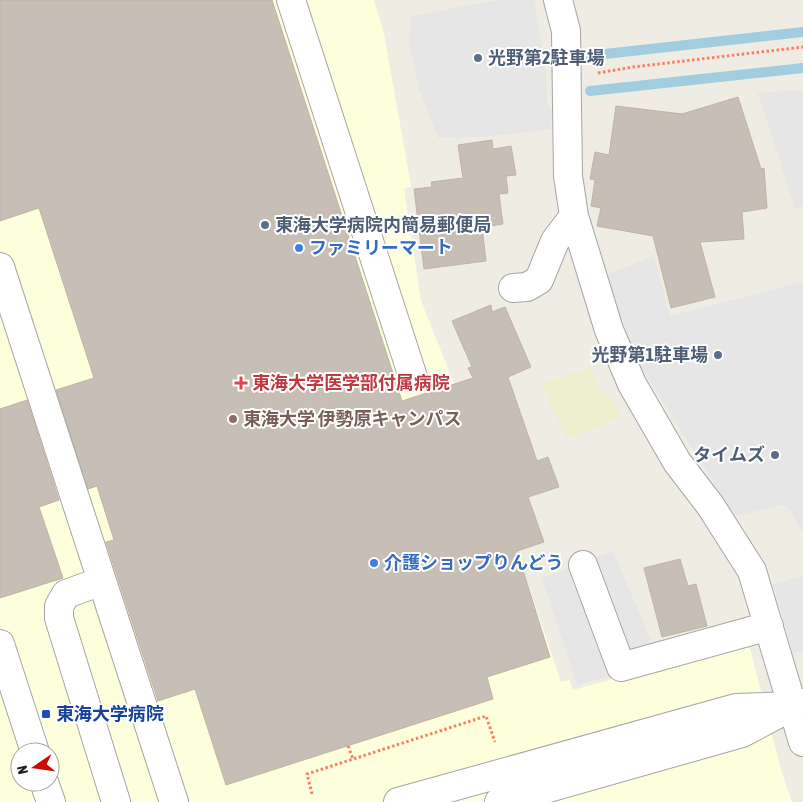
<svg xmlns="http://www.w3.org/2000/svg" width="803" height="802" font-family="'Asap Condensed','Noto Sans JP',sans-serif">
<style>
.education{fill:#fdffdc;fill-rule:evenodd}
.farmland{fill:#ebefcd}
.parking{fill:#e6e6e6}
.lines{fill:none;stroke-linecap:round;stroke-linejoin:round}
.stream{stroke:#a1cddf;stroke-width:10}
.building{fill:#c7beb6;stroke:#c2b3a5}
.minor-casing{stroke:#a5a5a5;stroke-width:30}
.path{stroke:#ff7d64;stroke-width:3;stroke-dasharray:2.5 2.5;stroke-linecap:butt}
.minor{stroke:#fff;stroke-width:28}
.service-dot{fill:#5c6f8a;stroke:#fff;stroke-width:2}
.shop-dot{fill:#3f7fe0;stroke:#fff;stroke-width:2}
.health-dot{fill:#e0444e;stroke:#fff;stroke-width:2}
.education-dot{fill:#8d6e63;stroke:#fff;stroke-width:2}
.transit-dot{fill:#1a4fb4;stroke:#fff;stroke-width:2}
.labels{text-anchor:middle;stroke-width:4;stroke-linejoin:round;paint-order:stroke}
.service-label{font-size:18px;font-weight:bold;fill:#4e5e75;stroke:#fff;text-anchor:start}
.shop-label{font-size:18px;font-weight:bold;fill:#366cbe;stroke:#fff;text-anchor:start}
.health-label{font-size:18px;font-weight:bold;fill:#be3a42;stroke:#fff;text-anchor:start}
.education-label{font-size:18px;font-weight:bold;fill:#785e54;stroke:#fff;text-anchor:start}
.transit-label{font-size:18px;font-weight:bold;fill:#164399;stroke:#fff;text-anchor:start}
</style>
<rect width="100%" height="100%" fill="#efece3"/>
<!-- education -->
<path class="education" d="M0,0H374L384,34L411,186L404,189L421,301L459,396L525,584H528L561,682L569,680L573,690L741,644L750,648L781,770L792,802H0ZM20,752H50V782H20Z"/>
<!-- farmland -->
<path class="farmland" d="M591,367L600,391L612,398L621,417L567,439L541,384Z"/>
<!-- parking -->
<path class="parking" d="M498,0H534L546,76L547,102L552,111L551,129L484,137L438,138L419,88L408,40L412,16Z
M803,90V207L795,209L758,93Z
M654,256L670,316L803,282V533L788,507L782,505L735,516L623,339L604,276Z
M613,551L660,662L577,685L542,578Z
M803,576V650L793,653L773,584Z"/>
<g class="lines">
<!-- stream -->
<path class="stream" d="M578,57L803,32
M590,91L803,68"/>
</g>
<!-- building -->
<path class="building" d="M0,0H272L402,401L473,378L468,368L472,367L452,321L491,305L492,312L505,307L531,367L508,377L537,461L548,457L559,487L528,497L544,542L517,551L550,657L487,677L493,699L226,785L195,689L158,701L106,542L114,540L97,486L88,489L56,390L94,378L39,208L0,221Z
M738,97L761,169L764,168L767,208L742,212L744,239L700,242L715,297L671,308L653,236L597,226L601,208L591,206L595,180L590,179L595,152L609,155L616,106L682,114Z
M492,140L493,149L511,146L516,175L506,176L508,193L499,194L503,224L482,227L486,261L424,269L414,189L432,187L431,182L463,178L458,145Z
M27,400L59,500L39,507L63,578L0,598V409Z
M680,559L688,586L696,584L707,626L662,637L644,568Z"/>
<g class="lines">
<!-- minor casing -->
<g class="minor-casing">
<path id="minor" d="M291,0L413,377
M558,0L566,31L568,176L574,216L609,330L632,384L677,462L710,505L752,571L803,742
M0,267L102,581
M513,288L527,287L539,280L555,241L574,216
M583,565L621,667L769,626
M0,644L35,752
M44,782L51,802
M116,802L59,618V606L66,594L102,581L174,802
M398,802L736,708L792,706L803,703
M499,802L742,733L787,709"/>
</g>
<!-- path -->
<path class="path" d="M598,73L633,67L803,47
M348,746L353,759
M312,794L307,774L486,716L495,742"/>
<!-- minor -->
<use href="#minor" class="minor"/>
</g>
<!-- markers -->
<g class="service-dot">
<circle cx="478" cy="58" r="5"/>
<circle cx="265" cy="225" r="5"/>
<circle cx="718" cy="355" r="5"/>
<circle cx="775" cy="455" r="5"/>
</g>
<g class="shop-dot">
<circle cx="299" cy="248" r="5"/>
<circle cx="374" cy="563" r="5"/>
</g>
<path class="health-dot" d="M238.5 375.5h5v5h5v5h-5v5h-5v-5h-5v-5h5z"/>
<circle class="education-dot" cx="233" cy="419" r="5"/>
<rect class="transit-dot" x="41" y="709" width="10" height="10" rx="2.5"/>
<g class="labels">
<!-- service labels -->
<g class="service-label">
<text x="488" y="64">光野第2駐車場</text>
<text x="275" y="231">東海大学病院内簡易郵便局</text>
<text x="708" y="361" text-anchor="end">光野第1駐車場</text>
<text x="765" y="461" text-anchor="end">タイムズ</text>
</g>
<!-- shop labels -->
<g class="shop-label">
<text x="309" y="254">ファミリーマート</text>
<text x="384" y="569">介護ショップりんどう</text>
</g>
<!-- health labels -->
<g class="health-label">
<text x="252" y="389">東海大学医学部付属病院</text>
</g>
<!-- education labels -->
<g class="education-label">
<text x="243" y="425">東海大学 伊勢原キャンパス</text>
</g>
<!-- transit labels -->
<g class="transit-label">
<text x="56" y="720">東海大学病院</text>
</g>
</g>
<!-- north arrow -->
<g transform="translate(35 767) rotate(257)"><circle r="24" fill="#ffffff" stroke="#a5a5a5"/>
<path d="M0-4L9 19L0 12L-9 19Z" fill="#cb0c00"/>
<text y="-8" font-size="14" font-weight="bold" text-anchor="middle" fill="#1e1e1e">N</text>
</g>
</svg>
